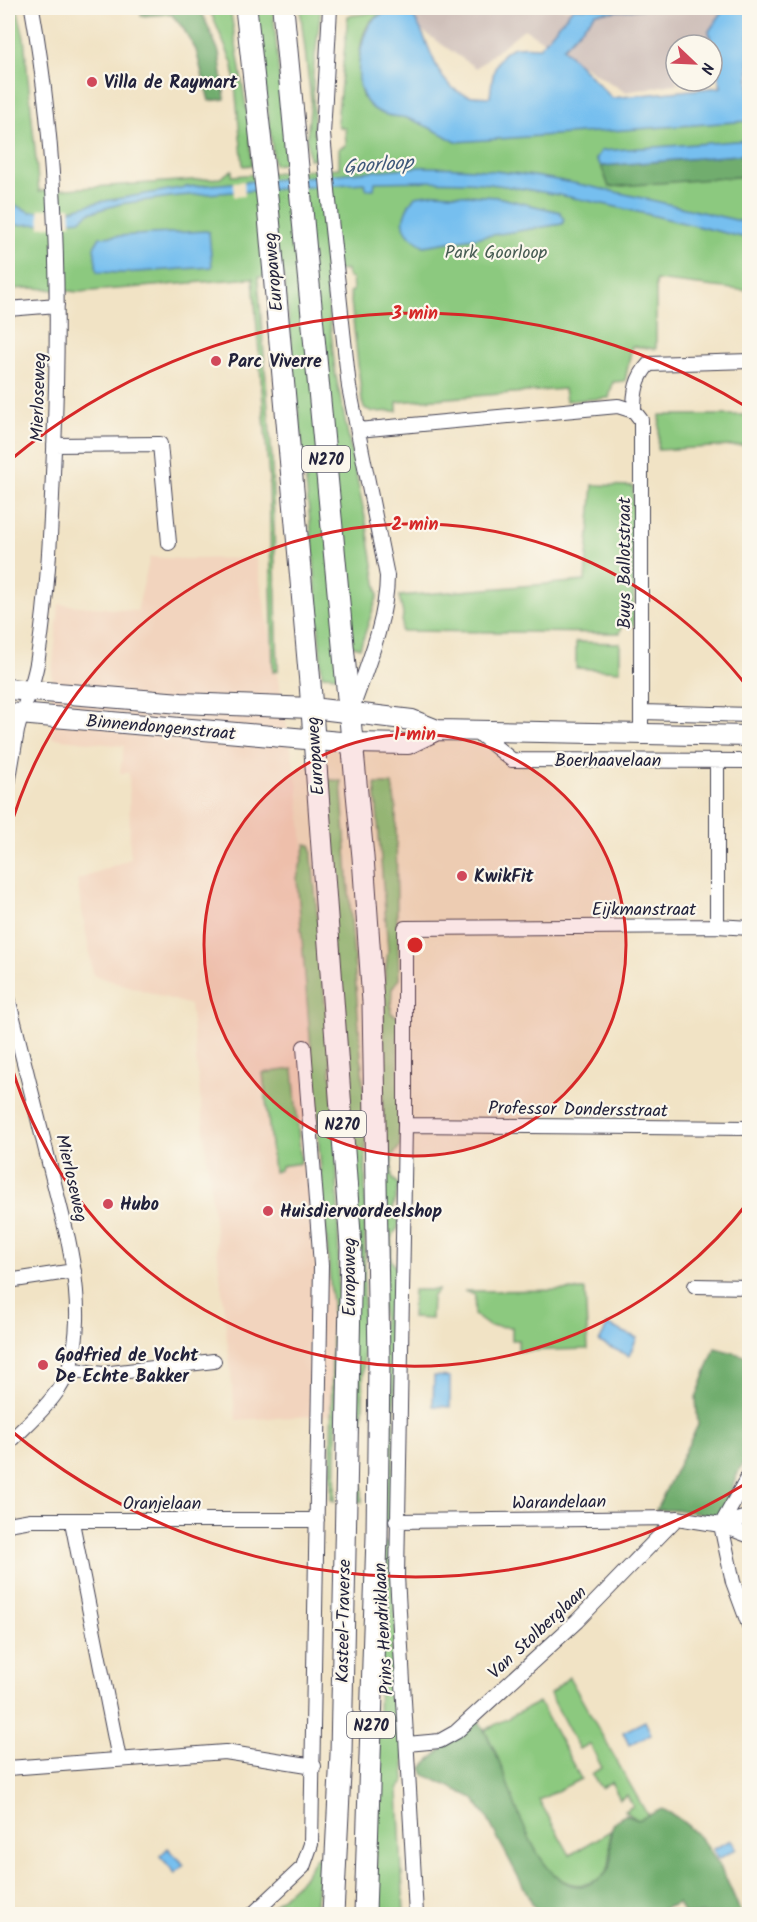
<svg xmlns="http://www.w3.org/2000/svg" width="757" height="1922" font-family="Kalam,sans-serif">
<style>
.built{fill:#f2d4be}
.industrial{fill:#cfc0ba}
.green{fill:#8cc97f;stroke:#57765d;stroke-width:1.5}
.forest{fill:#71ad6e;stroke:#4a6854;stroke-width:1.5}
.water{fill:#76bfef;stroke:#4c7095;stroke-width:1.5}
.pier{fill:#f1e3c5}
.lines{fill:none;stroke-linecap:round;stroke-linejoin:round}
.minor-casing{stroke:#413f50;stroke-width:16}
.secondary-casing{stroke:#413f50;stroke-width:22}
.primary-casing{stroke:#413f50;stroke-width:23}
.minor{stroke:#fff;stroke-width:14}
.secondary{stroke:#fff;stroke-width:20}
.primary{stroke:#fff;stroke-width:21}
.ring{fill:none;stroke:#d62828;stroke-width:3}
.poi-dot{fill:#d1495b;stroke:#fbf7ec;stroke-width:2}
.labels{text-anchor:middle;stroke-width:4.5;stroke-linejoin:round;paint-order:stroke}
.shield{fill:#fbf7ec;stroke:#636270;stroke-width:1.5}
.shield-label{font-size:16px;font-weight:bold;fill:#22223b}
.poi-label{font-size:18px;font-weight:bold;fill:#22223b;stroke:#fbf7ec;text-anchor:start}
.park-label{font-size:18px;fill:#475c53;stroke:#fbf7ec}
.street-label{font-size:18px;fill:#22223b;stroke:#fbf7ec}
.water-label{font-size:20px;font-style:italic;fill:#3f597a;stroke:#fbf7ec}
.centre{fill:#d62828;stroke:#fbf7ec;stroke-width:3}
.ring-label{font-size:18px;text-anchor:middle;font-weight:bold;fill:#d62828;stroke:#fbf7ec;stroke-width:4.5;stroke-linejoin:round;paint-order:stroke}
</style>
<rect width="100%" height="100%" fill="#fbf7ec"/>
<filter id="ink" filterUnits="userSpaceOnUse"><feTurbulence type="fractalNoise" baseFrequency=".0167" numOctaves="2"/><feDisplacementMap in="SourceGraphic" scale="12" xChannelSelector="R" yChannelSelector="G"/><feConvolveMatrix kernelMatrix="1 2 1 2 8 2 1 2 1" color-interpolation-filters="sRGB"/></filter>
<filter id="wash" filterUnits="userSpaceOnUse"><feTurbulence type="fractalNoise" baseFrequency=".008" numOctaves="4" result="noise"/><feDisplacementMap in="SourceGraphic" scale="24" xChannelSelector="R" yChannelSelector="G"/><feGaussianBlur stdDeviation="1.35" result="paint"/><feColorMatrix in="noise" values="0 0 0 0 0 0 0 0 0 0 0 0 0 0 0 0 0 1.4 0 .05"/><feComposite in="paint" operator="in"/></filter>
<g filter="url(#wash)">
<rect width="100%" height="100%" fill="#f1e3c5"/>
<!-- built -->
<path class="built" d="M150,557L183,559L256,558L298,787L332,1204L334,1415L236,1420L190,1005L93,975L77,880L130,859L129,773H120L124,746L52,738V673L59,604L137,611Z"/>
<!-- industrial -->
<path class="industrial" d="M354,8H736L727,76L712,78V45H676V81H693L625,92L524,29L476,68L402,17Z"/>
<!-- green -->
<path class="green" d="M8,8H17L24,37L39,191L220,178L232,170V176L339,168V148L346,145L345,128L339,127L337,122L348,16L387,11C383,13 378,15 374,18C357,31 356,79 363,98L749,104V291L656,280V349L632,346L625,381L613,382L609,398L566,401L564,389L397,402V411L373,412L364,408L362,401L350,292L353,291L352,278H348L347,270L325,272L335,372L367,527L378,595L360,648L351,645L340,676L322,675L313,550L284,275L258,277L272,459L278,671L273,672L269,479L253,278L79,292L34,288L8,289Z
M209,8H230L249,124L252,165L243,166L233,65Z
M256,8H273L287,163L274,165Z
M300,8H321L313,73L314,133L319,142V159H309L307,138L311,100Z
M660,415H749V445L658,450Z
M593,485L633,486L634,626H622L620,633L401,631L403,614L399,596L585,581Z
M576,642L620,643V671L576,668Z
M324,779L341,781L366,1124L362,1502H356Z
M375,784H392L396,809L397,923L402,929L398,936L399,979L392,988L391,1013L398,1017L400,1146L392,1157V1178L398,1184C398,1196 392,1203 392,1215L399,1221L398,1228L392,1236L391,1260L398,1271L392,1525L382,1526L383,992L388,950Z
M306,844L311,845C321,964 335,1084 338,1204C340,1303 337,1402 335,1501L331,1500L332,1305L297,878Z
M293,1069L301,1163L281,1166L280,1170L274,1172L263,1073Z
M413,1290H438L432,1297L431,1319L412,1318Z
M585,1290L588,1349L518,1351V1340H512V1327L489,1326L474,1315L475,1295L464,1291Z
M381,1542L391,1543L397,1641L392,1647L394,1707L402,1713L405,1781L398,1790L404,1914H375Z
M569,1677L648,1816L638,1820L624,1811L633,1806L627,1795L620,1799L611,1782L601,1788L591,1774L602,1768L590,1744L579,1749L550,1694Z
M539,1702L581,1779L539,1800L570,1855L610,1831C609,1854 617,1875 589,1883C539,1899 512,1796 500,1764C496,1752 490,1741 485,1730Z
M316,1858H320L315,1914H264L302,1879Z"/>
<!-- forest -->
<path class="forest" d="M162,8H200L219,52L225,99L209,101L196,50L183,28L171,14L141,16V13Z
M749,154V176L609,187L601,166Z
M715,1348L749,1357V1458L740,1468L720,1518L679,1510H656L698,1425L696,1398Z
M476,1716C485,1731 493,1746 499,1761C513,1794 545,1920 602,1877C624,1860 595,1825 626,1815L638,1820L662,1809C705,1829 725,1872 741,1914H684L678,1903L650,1914H538L485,1814L473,1798L425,1775L422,1768Z"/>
<!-- water -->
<path class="water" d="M573,8H652L596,13L563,48L612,98L721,87L709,31L725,8H749V121L456,142C440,133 423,123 406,118C400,116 393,117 387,115C353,106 356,68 363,41C370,14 382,12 407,10C431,31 431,87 467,95C474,97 483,96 490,97C492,81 493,55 512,48C520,45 532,47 540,47Z
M749,140V154L601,166L596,159L601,151Z
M420,167C532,166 641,199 749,223L750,239C661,218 571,193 481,183C446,180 410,181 375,182L374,189H367L364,183L178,196L120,204L89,213L80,220L39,224L17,225L8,220V202L30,212L70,210L99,202L186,187Z
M436,193L497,197L560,212L564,220L562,224L424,246C399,232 398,218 415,196Z
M206,231L209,232L212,267L123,273L97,272L94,247L100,237Z
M608,1325L637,1338L629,1356L599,1342Z
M434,1376L450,1377V1407L433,1406Z
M645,1721L651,1734L629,1745L623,1732Z
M731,1840L736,1849L718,1859L713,1849Z
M168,1848L184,1865L175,1873L160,1856Z"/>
<!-- pier -->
<path class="pier" d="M244,181L245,196L234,197L233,182Z
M70,207L71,224L40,227L39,209Z"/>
</g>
<g filter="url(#ink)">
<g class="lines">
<!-- minor casing -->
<g class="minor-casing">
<path id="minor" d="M330,8L323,134L329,201L349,387L387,576C387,620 366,669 352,709
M8,309L57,305
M634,411C634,392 636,378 649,364L750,361
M358,430L618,406L634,411L641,420V735
M54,445L160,444L169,543
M642,712L750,715
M476,731L512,760L750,761
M8,784C11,767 14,749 17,731C23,706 35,683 38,657C49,588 51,519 54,450C60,302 58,153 32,8
M717,926L750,928
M8,998L68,1239C78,1287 87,1356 53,1397C40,1414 23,1428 8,1444
M405,1125L750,1128
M8,1281L74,1271
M695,1286L750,1287
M68,1369L102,1374L214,1361
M396,1521L677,1518L721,1525L750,1536
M72,1522L119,1759
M8,1524L31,1520H317
M721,1525L733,1582L750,1628
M721,1525L750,1473
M721,1525L750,1516
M407,1744L440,1741L456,1732L577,1621L677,1518
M8,1768L225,1752L314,1766
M253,1914L303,1867L311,1844L321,1265L304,1047
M416,1914L397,1576L405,1125V928L717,926V761"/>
</g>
<!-- secondary casing -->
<g class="secondary-casing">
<path id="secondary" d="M8,689L181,703L312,708L412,720L437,730L750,736
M8,713L352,743L408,744L437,730"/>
</g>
<!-- primary casing -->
<g class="primary-casing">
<path id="primary" d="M246,8L268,206L310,683L351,1247L341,1754L333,1914
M283,8L363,857L373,1002L379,1360L377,1536L365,1914"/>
</g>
<!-- minor -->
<use href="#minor" class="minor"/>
<!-- secondary -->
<use href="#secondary" class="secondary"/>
<!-- primary -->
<use href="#primary" class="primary"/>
</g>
</g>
<!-- distance rings -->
<circle cx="415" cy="945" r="211" fill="#d62828" fill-opacity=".12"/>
<g class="ring">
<circle cx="415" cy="945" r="211"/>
<path d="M749 1201A421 421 0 0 1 8 1054M8 836A421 421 0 0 1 749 689"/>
<path d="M745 1484A632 632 0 0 1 9 1429M9 461A632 632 0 0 1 745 406"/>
</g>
<!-- markers -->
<g class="poi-dot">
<circle cx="92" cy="82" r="6"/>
<circle cx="216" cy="361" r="6"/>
<circle cx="462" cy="876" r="6"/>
<circle cx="108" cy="1204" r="6"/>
<circle cx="268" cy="1211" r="6"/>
<circle cx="43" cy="1365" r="6"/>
</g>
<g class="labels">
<!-- shield labels -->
<g class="shield">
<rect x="302" y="446" width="48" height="26" rx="4.5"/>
<rect x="318" y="1111" width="48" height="26" rx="4.5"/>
<rect x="347" y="1712" width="48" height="26" rx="4.5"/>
</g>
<g class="shield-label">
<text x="326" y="465">N270</text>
<text x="342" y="1130">N270</text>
<text x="371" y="1731">N270</text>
</g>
<!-- poi labels -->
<g class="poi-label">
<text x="104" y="88">Villa de Raymart</text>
<text x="228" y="367">Parc Viverre</text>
<text x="474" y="882">KwikFit</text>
<text x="120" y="1210">Hubo</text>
<text x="280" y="1217">Huisdiervoordeelshop</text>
<text x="55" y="1361">Godfried de Vocht<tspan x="55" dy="21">De Echte Bakker</tspan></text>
</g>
<!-- park labels -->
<g class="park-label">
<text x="496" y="258">Park Goorloop</text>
</g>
<!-- street labels -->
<g class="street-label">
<text transform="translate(273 272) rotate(-95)" y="6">Europaweg</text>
<text transform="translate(38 397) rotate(-88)" y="6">Mierloseweg</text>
<text transform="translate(624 563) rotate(-90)" y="6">Buys Ballotstraat</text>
<text transform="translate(161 727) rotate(5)" y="6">Binnendongenstraat</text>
<text transform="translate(315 756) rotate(-94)" y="6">Europaweg</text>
<text x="608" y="766">Boerhaavelaan</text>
<text x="644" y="915">Eijkmanstraat</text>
<text transform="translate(578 1109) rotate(1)" y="6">Professor Dondersstraat</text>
<text transform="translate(72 1178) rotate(77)" y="6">Mierloseweg</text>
<text transform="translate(349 1277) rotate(-90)" y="6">Europaweg</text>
<text transform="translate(559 1502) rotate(-1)" y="6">Warandelaan</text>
<text x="162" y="1509">Oranjelaan</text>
<text transform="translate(343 1621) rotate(-89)" y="6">Kasteel-Traverse</text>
<text transform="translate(383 1629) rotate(-93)" y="6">Prins Hendriklaan</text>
<text transform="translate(537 1632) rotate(-43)" y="6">Van Stolberglaan</text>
</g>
<!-- water labels -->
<g class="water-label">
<text transform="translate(378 164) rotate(-4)" y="7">Goorloop</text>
</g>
</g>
<circle cx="415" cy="945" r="9" class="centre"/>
<g class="ring-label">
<text x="415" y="319">3 min</text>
<text x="415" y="530">2 min</text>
<text x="415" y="740">1 min</text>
</g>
<!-- margin -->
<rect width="757" height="1922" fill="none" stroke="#fbf7ec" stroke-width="30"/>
<!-- north arrow -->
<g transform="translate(694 63) rotate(113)"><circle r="28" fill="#fbf7ec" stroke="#a4a2a5" stroke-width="1.5"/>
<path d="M0-4.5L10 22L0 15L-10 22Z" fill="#d1495b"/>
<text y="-9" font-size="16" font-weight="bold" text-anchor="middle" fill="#22223b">N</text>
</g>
</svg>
